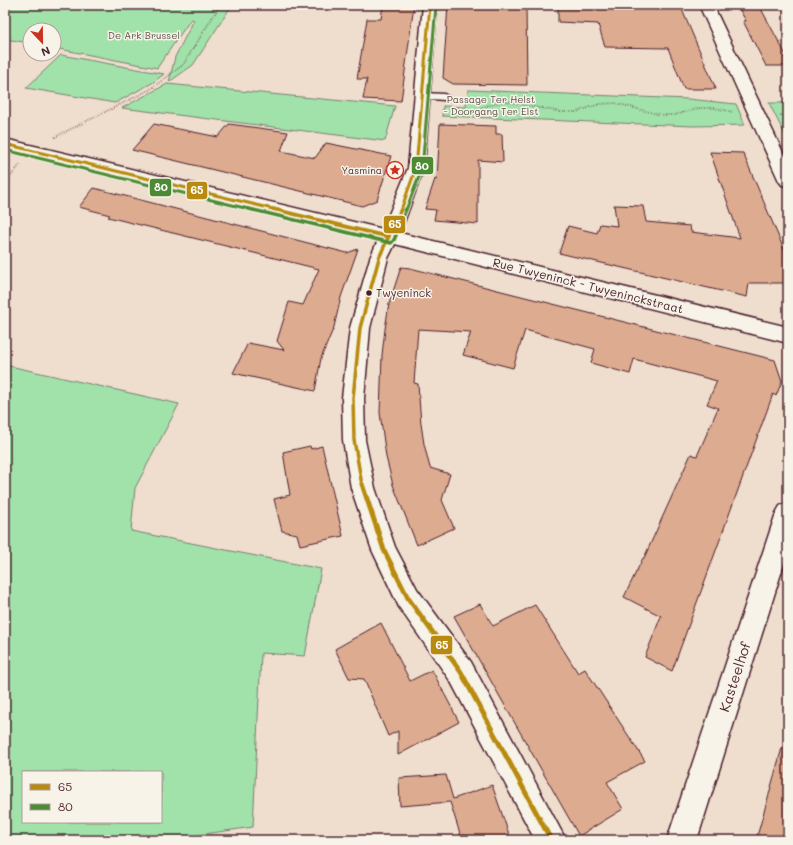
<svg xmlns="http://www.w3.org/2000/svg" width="793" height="845" font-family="Mali,sans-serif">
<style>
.green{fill:#a1e2ab;stroke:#76806b;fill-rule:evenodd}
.building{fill:#ddab90;stroke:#4a1f2b}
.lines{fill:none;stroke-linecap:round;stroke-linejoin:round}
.lane-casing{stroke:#4a1f2b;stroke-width:3}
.street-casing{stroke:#4a1f2b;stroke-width:3}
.path{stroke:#4a1f2b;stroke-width:2;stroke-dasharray:0.5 2;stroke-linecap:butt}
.lane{fill:#f7f3e8;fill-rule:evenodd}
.street{fill:#f7f3e8;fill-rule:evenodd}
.bus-1-far2-casing{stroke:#f7f3e8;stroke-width:5}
.bus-1-far1-casing{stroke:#f7f3e8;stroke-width:6}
.bus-1-casing{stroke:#f7f3e8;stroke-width:8}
.bus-2-far1-casing{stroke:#f7f3e8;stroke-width:5}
.bus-2-casing{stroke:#f7f3e8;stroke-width:6}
.bus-1-far2{stroke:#b88a0f;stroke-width:3}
.bus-1-far1{stroke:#b88a0f;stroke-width:3.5}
.bus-1{stroke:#b88a0f;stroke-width:5}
.bus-2-far1{stroke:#4c8b33;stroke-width:3}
.bus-2{stroke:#4c8b33;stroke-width:3.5}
.bus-dot{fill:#4a1f2b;stroke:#f7f3e8;stroke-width:1.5}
.labels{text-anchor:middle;stroke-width:3;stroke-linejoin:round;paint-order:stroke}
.far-park-label{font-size:10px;fill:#60504b;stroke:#f7f3e8}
.far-poi-label{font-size:10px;fill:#4a1f2b;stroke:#f7f3e8;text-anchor:end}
.bus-label{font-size:11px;fill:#4a1f2b;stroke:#f7f3e8;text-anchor:start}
.street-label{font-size:12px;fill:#4a1f2b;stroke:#f7f3e8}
.near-street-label{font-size:14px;fill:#4a1f2b;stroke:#f7f3e8}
.line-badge{stroke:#f7f3e8;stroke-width:1.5}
.badge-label{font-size:11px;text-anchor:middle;font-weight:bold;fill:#fff}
</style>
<rect width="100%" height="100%" fill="#efddce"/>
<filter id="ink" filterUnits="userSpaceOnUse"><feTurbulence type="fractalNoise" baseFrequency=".025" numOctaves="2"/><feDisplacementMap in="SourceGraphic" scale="8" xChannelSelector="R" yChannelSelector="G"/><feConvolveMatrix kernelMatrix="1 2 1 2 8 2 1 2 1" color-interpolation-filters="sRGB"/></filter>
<g filter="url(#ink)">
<!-- green -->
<path class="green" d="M5,5H232L193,65L169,82L175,57L194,20L191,19L157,68L54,48V30H30V43L5,39Z
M61,55L164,74L152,83L115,103L26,88Z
M167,84L395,106L385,141L122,108Z
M468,90L688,99L736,104L745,125L693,126L442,116L443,106L466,107Z
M769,103H788V141Z
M5,365L179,404L135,488L131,531L321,569L305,656L261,653L253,827L163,840H5ZM23,772H161V822H23Z"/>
<!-- building -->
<path class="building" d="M383,5H414L401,101L363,99L367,79H357L367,19H381Z
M448,5H526L527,85L453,84L443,78Z
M558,5H680L716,89H684L668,48L605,47L598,24L558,22Z
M737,5H759L787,57H784L788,66H766L743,21H746Z
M154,124L218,137L229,124L288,132L281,151L315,158L326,143L391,156L377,200L362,206L132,150Z
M440,124L496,126V134H502L503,162L478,160V224L434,220L436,210L425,209L435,179L437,180Z
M710,152L743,153L788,259V283H749L747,297L559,253L568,226L597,233L600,224L617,226L614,205L643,206L646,222L690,226L691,232L740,238Z
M94,188L347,253L358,249L341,297L334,327L321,358L315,391L233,373L248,343L284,350L277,341L289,302L303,305L319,269L108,217L110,215L79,207Z
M401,267L410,268L775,360L782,381L776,396L773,394L672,671L645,657L661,616L624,597L643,558H644L691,454L697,456L718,408L707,404L717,381L634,359L630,374L591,363L595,349L525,330L513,368L463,355L471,332L418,329L414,383L418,384L421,424L424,444L430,468L450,474L442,500L454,528L417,545L393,485L386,457L380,413L382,355L385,329L389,304Z
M310,446L311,449L322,446L343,536L300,545L297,534L282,531L274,499L290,495L283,452Z
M480,604L493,626L535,605L578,673L585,669L645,761L607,782L623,809L579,836L454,616Z
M381,623L410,681L432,670L459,722L398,755V731L388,736L364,679L349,678L335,649Z
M782,748L788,749V840H756Z
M446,775L453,799L492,785L511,840H462L450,802L400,806L399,778Z"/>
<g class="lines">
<!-- lane casing -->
<g class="lane-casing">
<path id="lane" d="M422,93L444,94L449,97L444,100L419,98L417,96Z"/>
</g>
<!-- street casing -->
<g class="street-casing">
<path id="street" d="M423,5H437L424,168L400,233L788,327V343L395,244L388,258L370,328L364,398L365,440L375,488L395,547L417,589L471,662L566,840H535L451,682L399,607L372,550L351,488L343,440L342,398L350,328L370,258L378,240L5,149V139L383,229L408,168Z
M699,5H713L788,163V186L782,185L779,181Z
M788,502V551L697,840H667L776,513L780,506Z"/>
</g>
<!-- path -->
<path class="path" d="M453,111H470L504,101L561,112H576L600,104L615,103L661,115H675L700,108H715L733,112
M780,115L788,116
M55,137L149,90L183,65L220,5
M5,183L20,165"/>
<!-- lane -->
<use href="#lane" class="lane"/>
<!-- street -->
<use href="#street" class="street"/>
<!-- bus-1-far2 casing -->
<g class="bus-1-far2-casing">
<path id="bus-1-far2" d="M5,144L277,210
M401,210L416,168L430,5"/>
</g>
<!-- bus-1-far1 casing -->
<g class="bus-1-far1-casing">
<path id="bus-1-far1" d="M273,209L389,237
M362,485L354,440L353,398L360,328L379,258L401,209"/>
</g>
<!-- bus-1 casing -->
<g class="bus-1-casing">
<path id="bus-1" d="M362,484L384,550L408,598L461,672L551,840"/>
</g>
<!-- bus-2-far1 casing -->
<g class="bus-2-far1-casing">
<path id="bus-2-far1" d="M5,150L253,210
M406,210L422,169L436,6"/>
</g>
<!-- bus-2 casing -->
<g class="bus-2-casing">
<path id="bus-2" d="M249,209L391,243L394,240L406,209"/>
</g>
<!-- bus-1-far2 -->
<use href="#bus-1-far2" class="bus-1-far2"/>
<!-- bus-1-far1 -->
<use href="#bus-1-far1" class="bus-1-far1"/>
<!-- bus-1 -->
<use href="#bus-1" class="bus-1"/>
<!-- bus-2-far1 -->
<use href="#bus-2-far1" class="bus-2-far1"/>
<!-- bus-2 -->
<use href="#bus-2" class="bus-2"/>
</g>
</g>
<!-- icons -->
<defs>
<g id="sight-ring" transform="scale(0.9)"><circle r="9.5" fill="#f7f3e8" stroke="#c8321e" stroke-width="1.5"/><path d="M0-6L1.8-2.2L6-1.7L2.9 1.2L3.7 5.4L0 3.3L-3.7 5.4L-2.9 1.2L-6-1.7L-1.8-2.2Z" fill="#c8321e"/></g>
</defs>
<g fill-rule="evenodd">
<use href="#sight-ring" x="395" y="170"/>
</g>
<!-- markers -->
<circle class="bus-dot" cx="369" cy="293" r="3.5"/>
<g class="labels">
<!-- far-park labels -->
<g class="far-park-label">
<text x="144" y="39">De Ark Brussel</text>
<text x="491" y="103">Passage Ter Helst<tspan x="491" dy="12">- Doorgang Ter Elst</tspan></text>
</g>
<!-- far-poi labels -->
<g class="far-poi-label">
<text x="382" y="174">Yasmina</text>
</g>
<!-- bus labels -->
<g class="bus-label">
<text x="376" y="297">Twyeninck</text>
</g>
<!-- street labels -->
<g class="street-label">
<text transform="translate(588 286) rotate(14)" y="4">Rue Twyeninck - Twyeninckstraat</text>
</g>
<!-- near-street labels -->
<g class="near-street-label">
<text transform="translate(735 677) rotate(-72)" y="5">Kasteelhof</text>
</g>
</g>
<g class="line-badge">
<rect x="411" y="156" width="23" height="19" rx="4" fill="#4c8b33"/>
<rect x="149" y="178" width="23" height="19" rx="4" fill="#4c8b33"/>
<rect x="186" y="181" width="22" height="19" rx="4" fill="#b88a0f"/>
<rect x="383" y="215" width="23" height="19" rx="4" fill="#b88a0f"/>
<rect x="430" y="635" width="23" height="20" rx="4" fill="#b88a0f"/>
</g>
<g class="badge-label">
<text x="422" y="170">80</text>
<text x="161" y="191">80</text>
<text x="197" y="194">65</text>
<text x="395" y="228">65</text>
<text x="442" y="649">65</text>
</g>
<!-- margin -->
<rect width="793" height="845" fill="none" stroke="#f7f3e8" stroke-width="20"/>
<rect x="10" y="10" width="773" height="825" fill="none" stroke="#4a1f2b" stroke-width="1.5" filter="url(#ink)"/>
<!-- legend -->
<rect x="22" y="771" width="140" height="52" fill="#f7f3e8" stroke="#b29e9c"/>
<rect x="30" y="784" width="20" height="6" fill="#b88a0f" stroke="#b29e9c"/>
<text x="58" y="791" font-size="12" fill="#4a1f2b">65</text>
<rect x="30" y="804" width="20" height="6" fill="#4c8b33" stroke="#b29e9c"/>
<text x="58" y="811" font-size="12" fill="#4a1f2b">80</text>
<!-- north arrow -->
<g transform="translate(42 42) rotate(158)"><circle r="19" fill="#f7f3e8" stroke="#b29e9c"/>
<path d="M0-3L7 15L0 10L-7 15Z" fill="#c8321e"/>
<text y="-6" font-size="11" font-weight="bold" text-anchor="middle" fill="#4a1f2b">N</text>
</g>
</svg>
